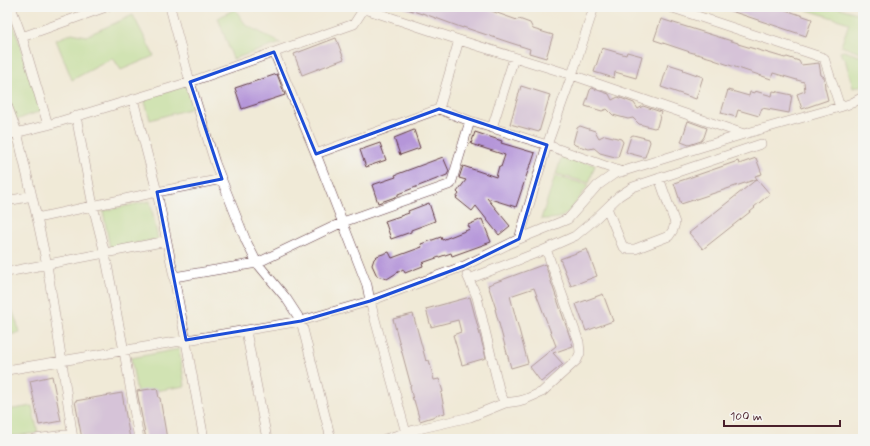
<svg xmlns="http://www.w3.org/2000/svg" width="870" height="446" font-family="Mynerve,sans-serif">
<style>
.green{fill:#acdb88;stroke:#7b7d5a}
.building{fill:#b596d9}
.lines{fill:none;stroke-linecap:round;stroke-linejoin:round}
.minor-casing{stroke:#633d45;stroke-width:10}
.minor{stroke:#fff;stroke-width:9}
.marked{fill:none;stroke:#1d4ed8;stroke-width:3;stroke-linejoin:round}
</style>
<rect width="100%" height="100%" fill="#f6f6f2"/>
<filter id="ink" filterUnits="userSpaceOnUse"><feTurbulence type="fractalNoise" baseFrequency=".025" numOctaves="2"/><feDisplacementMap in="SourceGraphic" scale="8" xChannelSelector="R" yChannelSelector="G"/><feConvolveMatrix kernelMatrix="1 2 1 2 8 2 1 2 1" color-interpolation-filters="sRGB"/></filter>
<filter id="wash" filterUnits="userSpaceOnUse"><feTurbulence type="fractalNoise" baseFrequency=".012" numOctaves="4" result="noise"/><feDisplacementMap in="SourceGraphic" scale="16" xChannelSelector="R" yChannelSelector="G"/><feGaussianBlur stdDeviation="0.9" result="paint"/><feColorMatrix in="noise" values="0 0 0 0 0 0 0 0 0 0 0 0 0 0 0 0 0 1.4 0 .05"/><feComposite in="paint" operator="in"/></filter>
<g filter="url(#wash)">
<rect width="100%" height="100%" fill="#f0ead7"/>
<!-- green -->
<path class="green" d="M7,7H8L41,111L16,120L7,96Z
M798,7H837L863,15V28L858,26L863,28V54L841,46L849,23Z
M235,9L246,25L281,43L233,59L218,18Z
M133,15L154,56L121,70L113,58L72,80L56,40L72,33L86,36Z
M844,51L863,57V84L861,86L853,88L845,59L842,57L840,52Z
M189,84L196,107L150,120L144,98Z
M562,156L595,165L589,183L556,174Z
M555,176L589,185C582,193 570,214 561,217C555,219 548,219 541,219Z
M150,201L158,239L110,248L103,211Z
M11,306L20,332L7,336V307Z
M179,349L185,386L137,394L131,358Z
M32,406L38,433L7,437V410Z"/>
<g id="blocks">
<!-- building -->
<path class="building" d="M404,7H480L517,20L519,19L530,23L533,29L553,35L546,58L529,53L530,49L508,42L463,27V28L422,13V14L404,8Z
M722,7H777L812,19L806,36L722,8Z
M661,19L738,43V44L785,58L787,57L799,61L801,65L819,63L821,75L824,77L825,88L828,100L802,109L797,94L805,91L804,82L773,73L771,79L714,60L715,59L690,52L654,40Z
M336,38L344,59L302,75L294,54Z
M602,48L626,55L627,52L642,56L636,78L615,72L614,78L594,72Z
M668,64L684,69L683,70L703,77L696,99L661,87Z
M277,74L285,95L242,109L235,88Z
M521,86L550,95L539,132L510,124Z
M592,88L609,94L612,100L618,97L634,103L638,109L643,106L661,112L657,127L654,128L639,124L633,118L628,119L613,115L607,109L602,111L585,106L590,90Z
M728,90L749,96L750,92L755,93V91L772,96L773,91L792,95L789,113L762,108L759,116L738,110L736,117L721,113Z
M688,121L707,128L704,137L701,141L689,145L681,142Z
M580,126L595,131L599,138L605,135L621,139L623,142L618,157H615L600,153L594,148L589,149L575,145L573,143L577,128Z
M414,130L420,148L400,155L394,138Z
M475,132L502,141L501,143L535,153L531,165H530L516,207L487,198L510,226L499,235L476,206L472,211L456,198L459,194L457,192L466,180L459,178L463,166L496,177L499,166L501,167L505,155L471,144Z
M633,135L649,139L650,142L645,157H643L628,153L626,152L631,136Z
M380,143L386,160L366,167L360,150Z
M443,157L449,171L447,175L398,194V196L378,203L372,185L396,177L395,175Z
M756,158L762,174L755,176L757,179L681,204L674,183L738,161L739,164Z
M757,179L770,194L754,207L755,208L703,249L689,233Z
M429,203L435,221L411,230V232L391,239L385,221L409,213L408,211Z
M482,219L491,242L452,256L451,253L422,263L423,266L405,273L403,269L387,279L377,276L372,265L374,259L377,256L389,252L392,258L422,247L421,244L441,237L442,240L470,229L468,225Z
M587,249L597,276L571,286L560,259Z
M545,264L573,346L553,353L563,364L541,382L530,367L556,346L534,288L510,296L528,363L511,368L495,309H496L488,285Z
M603,294L613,321L586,331L576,304Z
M470,297L486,358L462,365L453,335L461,332L458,320L431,327L426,309Z
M413,314L426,361L429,360L434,380L439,379L443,392L441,393L445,413L420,421L414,400H413L410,386H411L393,319Z
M52,376L61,421L39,425L30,381Z
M157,388L159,398H160L167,439H146L137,391Z
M122,393L130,439H82L75,401Z"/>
</g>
</g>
<g filter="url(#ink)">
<use href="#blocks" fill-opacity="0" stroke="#633d45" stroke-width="1"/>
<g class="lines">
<!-- minor casing -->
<g class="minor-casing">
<path id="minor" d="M11,7L22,37L48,125
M170,7L190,82L215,163L246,241L257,263L286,298L301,321L331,439
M359,7L459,40L572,75L744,134L840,107L852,103L863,97
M670,7L824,58L840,107
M22,37L106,7
M274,52L316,154L367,285L370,301L406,433
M133,99L157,192L174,277L204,439
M7,105L17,132L37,218L47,265L62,362L73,439
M439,109L470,121L547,145L622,172
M76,116L93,206L105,254L124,351L139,439
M492,128L514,58
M7,135L48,125L190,82L354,24L365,7
M316,154L439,109L459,40
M7,201L32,196
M607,208L622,245L626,249H635L669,236L673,230L675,223L659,178
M37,218L157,192L222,179
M519,239L547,145L572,75L594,7
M7,272L167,241
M467,275L477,297L500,393L505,403
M174,277L257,263L343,222L451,184L470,121
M469,279L539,252L575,236L593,221L619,196L633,187L761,144
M246,331L267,439
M7,370L301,321L370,301L464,266L519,239L568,219L597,186L614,174L744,134
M35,439L72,434
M385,439L414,430L470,417L505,403L519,401L526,399L542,392L577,360L580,353L579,342L546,249"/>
</g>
<!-- minor -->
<use href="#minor" class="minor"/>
</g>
</g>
<!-- marked area -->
<path d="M0 0H870V446H0ZM274,52L316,154L439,109L547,145L519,239L464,266L370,301L301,321L186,340L157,192L222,179L190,82Z" fill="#f0ead7" fill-opacity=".55" fill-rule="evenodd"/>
<path class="marked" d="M274,52L316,154L439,109L547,145L519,239L464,266L370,301L301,321L186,340L157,192L222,179L190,82Z"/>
<!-- margin -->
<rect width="870" height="446" fill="none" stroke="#f6f6f2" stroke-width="24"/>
<!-- scale -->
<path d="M724 420v6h116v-6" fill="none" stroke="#4a1f2b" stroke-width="2"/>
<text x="730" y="420" font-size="12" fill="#4a1f2b" stroke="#f6f6f2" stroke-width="3" paint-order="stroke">100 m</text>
</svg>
